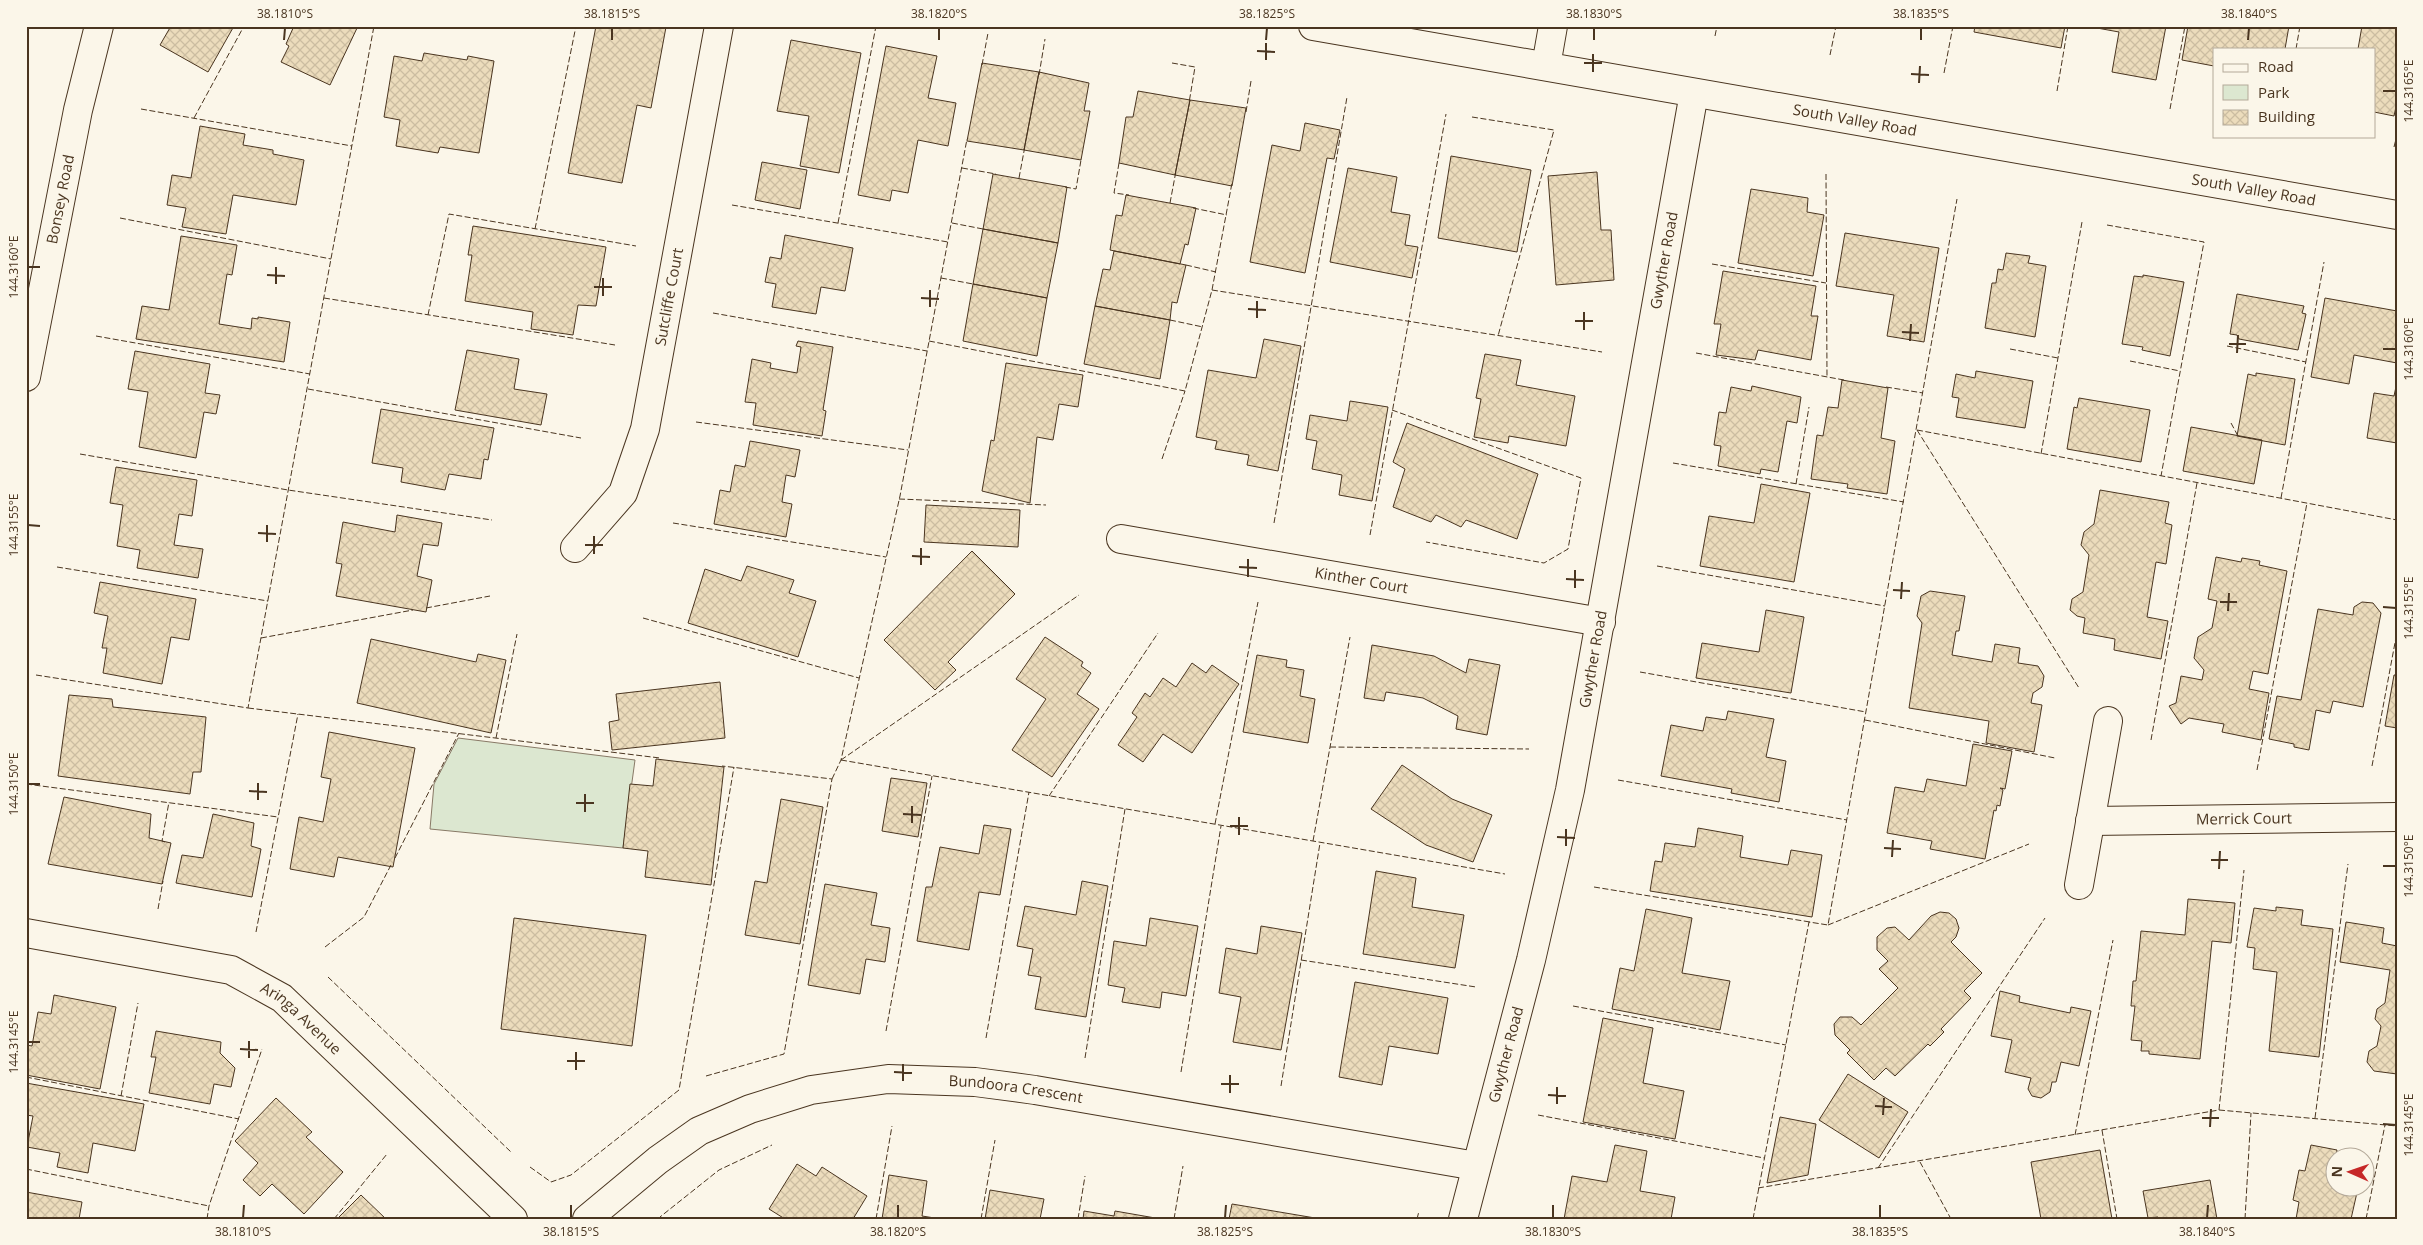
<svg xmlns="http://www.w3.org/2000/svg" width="2423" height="1245" font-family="'Open Sans',sans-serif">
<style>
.park{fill:#dce7d0;stroke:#887966}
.building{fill:url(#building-cross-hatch);stroke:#4a3520}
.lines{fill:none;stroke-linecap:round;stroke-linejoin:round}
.street-casing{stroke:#4a3520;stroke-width:30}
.secondary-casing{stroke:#4a3520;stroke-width:30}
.street{stroke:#fbf6e9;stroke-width:28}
.secondary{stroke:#fbf6e9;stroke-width:28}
.fence{stroke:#4a3520;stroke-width:1;stroke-dasharray:6 2.5;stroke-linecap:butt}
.ticks{fill:none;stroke:#4a3520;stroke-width:2}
.labels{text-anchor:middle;stroke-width:4;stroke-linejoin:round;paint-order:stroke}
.street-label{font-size:15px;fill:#4a3520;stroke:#fbf6e9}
.neatline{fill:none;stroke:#4a3520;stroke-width:2}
.ticks-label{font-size:12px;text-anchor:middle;fill:#4a3520}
</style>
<defs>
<pattern id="building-cross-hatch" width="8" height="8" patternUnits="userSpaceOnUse" patternTransform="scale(1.25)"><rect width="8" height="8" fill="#ecdcbc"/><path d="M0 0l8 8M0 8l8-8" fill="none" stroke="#ccbda1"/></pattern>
</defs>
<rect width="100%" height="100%" fill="#fbf6e9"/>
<!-- park -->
<path class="park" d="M458,738L635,760L623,848L430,829L434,784Z"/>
<!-- building -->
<path class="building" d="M171,26H234L208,72L160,45Z
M294,26H358L330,85L281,62L289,46L286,44Z
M596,26L666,27L651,108L637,105L622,183L568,173Z
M1975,26H2065L2061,48L1974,32Z
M2098,26H2166L2156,80L2112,72L2119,32L2097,28Z
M2188,26L2223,27L2289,26L2285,49H2214V66L2182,60Z
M2362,26H2397V102L2394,116L2374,112V49H2358Z
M791,40L861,53L839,173L800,166L809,116L777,111Z
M886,46L937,56L928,98L956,103L948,146L918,140L908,193L892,190L890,201L858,195Z
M424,53L467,60L468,56L494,61L479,153L440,147L438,153L396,146L400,120L384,117L394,56L422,61Z
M982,63L1039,72L1024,150L967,141Z
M1039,72L1089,83L1084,111H1090L1081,160L1024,150Z
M1138,91L1190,100L1175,175L1119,163L1126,117H1133Z
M1190,100L1246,108L1232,186L1175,175Z
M1305,123L1340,130L1334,159L1327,158L1305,273L1250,262L1272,145L1300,151Z
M200,126L245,134L243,145L273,150V154L304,160L296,205L233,195L226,234L182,227L186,208L167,205L172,175L191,178Z
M1451,156L1531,170L1517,252L1438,238Z
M762,162L807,170L800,209L755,200Z
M1348,168L1397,177L1391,212L1410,215L1405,245L1418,247L1412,278L1330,262Z
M1597,172L1601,230H1611L1614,280L1556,285L1548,176Z
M993,174L1067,187L1058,243L983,229Z
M1751,189L1808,198L1807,212L1824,215L1813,276L1738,263Z
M1126,195L1196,208L1188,245L1185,244L1180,264L1110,250L1116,215L1122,216Z
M473,226L606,247L596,306L578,305L573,335L531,329L533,312L465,301L472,255H468Z
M983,229L1058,243L1047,298L973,284Z
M1845,233L1939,248L1924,342L1887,336L1894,295L1836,286Z
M785,235L853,248L845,291L821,287L816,314L772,307L776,284L765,282L770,257L781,259Z
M181,236L237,245L232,275L227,274L219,324L251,329L252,318L258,319V317L290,322L284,362L136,339L142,306L169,310Z
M1114,251L1186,265L1177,303L1172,302L1170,320L1095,306L1103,269L1110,270Z
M2006,253L2030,256L2028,263L2046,266L2035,337L1985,328L1992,283H1996L1998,269L2003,270Z
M1723,271L1816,286L1811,316H1818L1811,360L1758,350L1755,360L1716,355L1721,324H1714Z
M2143,275L2184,282L2170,356L2142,350L2143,347L2122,344L2134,276L2143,277Z
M973,284L1047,298L1037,356L963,341Z
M2237,294L2304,306L2302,313L2306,314L2298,350L2239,339L2237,335L2230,334Z
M2325,298L2397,311V363L2354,355L2349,384L2311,377Z
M1095,306L1170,320L1160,379L1084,364Z
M1264,339L1301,346L1278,471L1247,465L1249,455L1215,449L1217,441L1196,437L1208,370L1256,378Z
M798,341L833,347L823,410L826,411L822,436L753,425L756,403L745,402L752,359L771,363L770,368L797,373L801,347L796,346Z
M467,350L519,359L514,389L547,394L541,425L455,410Z
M135,351L210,364L205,393L220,395L216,414L204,412L196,458L139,447L148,392L128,389Z
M1485,354L1521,360L1516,385L1575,396L1566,446L1509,436L1508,443L1474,437L1481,399L1476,398Z
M1006,363L1083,375L1078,407L1059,404L1053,440L1037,437L1030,503L982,491L991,440L994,441Z
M1976,371L2033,381L2025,428L1956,417L1959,398L1952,397L1956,374L1975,378Z
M2256,373L2295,379L2285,445L2237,436L2248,374L2256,376Z
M1842,380L1888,388L1881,438L1895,441L1887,494L1847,488L1848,484L1811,479L1817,435L1823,436L1828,407L1838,408Z
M2397,382V443L2367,438L2374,393L2394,396Z
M1752,386L1801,397L1797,423L1787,421L1778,472L1761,469L1760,474L1718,466L1721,446L1714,445L1719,412L1726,413L1731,387L1751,391Z
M2079,398L2150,410L2141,462L2067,449L2074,407L2077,408Z
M1350,401L1388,407L1372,501L1339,495L1342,475L1312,469L1317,441L1306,439L1310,415L1347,421Z
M381,409L494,428L488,460L484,459L481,479L449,474L445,490L401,482L403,468L372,463Z
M1407,423L1538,474L1517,539L1466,520L1461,527L1436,515L1431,522L1393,507L1405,469L1393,462Z
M2191,427L2262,440L2254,484L2183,471Z
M750,441L800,450L795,477L786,475L782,502L792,504L786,537L714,524L720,490L730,492L735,465L745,467Z
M116,467L197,480L192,516L179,514L174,545L203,549L198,578L137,568L140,550L117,546L123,505L110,503Z
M1761,484L1810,493L1794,582L1700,566L1709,516L1754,523Z
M2100,490L2169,502L2165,523L2172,525L2166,564L2156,562L2147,617L2168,621L2161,659L2114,650L2115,639L2083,633L2085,618L2077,616L2070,610L2072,599L2083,592L2089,555L2081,545L2084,532L2094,524Z
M926,505L1020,510L1018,547L924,542Z
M397,515L442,523L438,546L423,544L417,576L432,580L426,612L336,596L342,564L336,563L343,522L395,532Z
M972,551L1015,594L948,662L956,670L935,690L884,640Z
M2216,557L2241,562L2242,558L2260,561L2259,565L2287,571L2268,674L2253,671L2249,689L2269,693L2261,740L2222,732L2224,724L2189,718L2181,724L2169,706L2176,703L2181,676L2202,680L2204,670L2194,658L2198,637L2212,628L2217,601L2208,599Z
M747,566L794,580L789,593L816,601L798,657L688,623L705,569L741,581Z
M100,582L196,599L189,640L171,637L162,684L103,673L107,648H102L108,616L94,613Z
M1930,591L1965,596L1959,631H1956L1952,655L1992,662L1995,644L2020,648L2018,663L2038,666L2044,676L2042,687L2033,693L2031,703L2042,705L2034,752L1986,743L1989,721L1909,708L1922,623L1917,616L1921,596Z
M2362,602L2373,603L2381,613L2363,707L2333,701L2330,713L2316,710L2309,750L2294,747V744L2269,739L2277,696L2301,700L2318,609L2353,615L2354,607Z
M1766,610L1804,617L1791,693L1696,678L1702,643L1759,652Z
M1045,637L1083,662L1081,666L1091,673L1077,694L1099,709L1052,777L1012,750L1046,699L1016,679Z
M371,639L476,662L478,654L506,660L491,733L357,703Z
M1372,645L1434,656L1466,673L1469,659L1500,665L1487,735L1456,729L1458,716L1423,698L1386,692L1384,701L1364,698Z
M1257,655L1287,660L1286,667L1304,670L1300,696L1315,699L1308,743L1243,732Z
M1192,663L1206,673L1212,665L1239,684L1192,753L1163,734L1143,762L1118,745L1137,717L1132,713L1145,693L1150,697L1163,678L1176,687Z
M2394,675H2397V728L2385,726Z
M720,682L725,738L612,750L609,722L619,720L616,694Z
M69,695L112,699L113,707L206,717L201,772H193L190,794L58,776Z
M1728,711L1774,719L1766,757L1786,761L1779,802L1731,793L1732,789L1661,776L1671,725L1703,731L1706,717L1726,720Z
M329,732L415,748L393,867L338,857L334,877L290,869L299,817L323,822L331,779L321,777Z
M1973,744L2012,751L2005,789L2000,788L2003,790L2000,806L1997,805L1996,811L1994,810L1985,859L1930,849L1932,841L1887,833L1895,787L1924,792L1927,779L1966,786Z
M656,759L724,767L711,885L645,877L648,851L623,848L630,784L653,786Z
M1402,765L1452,799L1492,815L1473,862L1426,845L1371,809Z
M891,778L927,783L918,837L882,831Z
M64,797L151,814L149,838L171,843L162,884L48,864Z
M781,799L823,807L800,944L745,935L755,881L767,883Z
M213,814L254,823L251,846L261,849L252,897L176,883L182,855L203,858Z
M984,825L1011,829L1000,895L979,892L969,950L917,941L926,887H932L940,847L979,854Z
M1698,828L1743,836L1740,857L1788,865L1791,850L1822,855L1812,917L1650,891L1655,861L1662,862L1665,843L1695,847Z
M1376,871L1416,878L1412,907L1464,915L1455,968L1363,954Z
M1082,881L1108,886L1086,1017L1035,1009L1041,977L1028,975L1033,949L1017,946L1025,906L1076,915Z
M825,884L877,893L871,925L890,928L885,962L866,959L860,994L808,985Z
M2188,899L2235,903L2231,943L2212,941L2200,1059L2149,1054V1051H2141L2142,1041L2131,1040L2135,1006H2131L2133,981H2136L2141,931L2185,935Z
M2276,907L2303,910L2301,925L2333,929L2319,1057L2269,1051L2277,972L2253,969L2255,948L2247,947L2254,908L2276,911Z
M1646,909L1692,918L1682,973L1730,981L1720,1030L1612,1009L1620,968L1634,971Z
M1940,912L1949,913L1956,919L1959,928L1956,937L1951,942L1982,973L1964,991L1971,998L1941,1029L1944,1032L1930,1046L1928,1044L1895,1076L1886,1068L1874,1080L1847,1053L1850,1050L1835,1035L1834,1024L1840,1017H1852L1861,1025L1898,988L1879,969L1888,961L1877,950V937L1887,928L1895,927L1909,940L1931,916Z
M514,918L646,935L632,1046L501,1029Z
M1150,918L1198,926L1186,996L1162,992L1160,1008L1122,1002L1125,988L1108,985L1114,941L1146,946Z
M2346,922L2384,928L2382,943L2397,946V1074L2374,1071L2367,1062L2369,1051L2377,1046L2381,1026L2375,1019L2377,1009L2385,1003L2390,970L2340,962Z
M1261,926L1302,933L1281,1050L1233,1042L1241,997L1219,993L1226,948L1257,954Z
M1355,982L1448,998L1438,1054L1389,1046L1382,1085L1339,1077Z
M2000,991L2020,996L2019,1002L2070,1013L2071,1007L2091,1011L2079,1066L2061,1062L2056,1082H2052L2050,1092L2041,1098L2032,1096L2028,1089L2031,1078L2005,1072L2012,1040L1991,1036Z
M54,995L116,1007L100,1089L26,1075V1045L32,1046L38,1012L51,1014Z
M1603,1018L1653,1028L1643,1083L1684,1091L1675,1139L1583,1122Z
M156,1031L221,1042L220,1053L235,1068L231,1087L214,1084L210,1104L149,1093L156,1057H151Z
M1848,1074L1908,1112L1879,1158L1819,1120Z
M26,1083L144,1104L135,1151L93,1143L88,1173L57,1167L60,1153L27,1147L33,1116L26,1115Z
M276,1098L312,1132L306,1137L343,1172L304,1214L272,1184L260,1196L243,1180L258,1163L235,1141Z
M1780,1117L1816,1124L1808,1175L1767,1183Z
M1615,1145L1647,1151L1640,1191L1675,1197L1671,1219H1564L1572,1176L1607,1182Z
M2311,1145L2337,1150L2336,1155L2349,1158H2336V1188H2358L2351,1219H2296L2299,1202L2293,1200L2299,1170L2305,1171Z
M2100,1150L2112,1219H2041L2031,1162Z
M797,1164L816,1176L822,1167L867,1196L853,1219H785L769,1209Z
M889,1175L927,1181L922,1216L941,1219H882Z
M2210,1180L2217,1219H2159L2158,1217L2148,1218L2143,1191Z
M990,1190L1044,1199L1040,1219H985Z
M26,1192L82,1202L79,1219H26Z
M361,1195L386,1219H337Z
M1232,1204L1321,1219H1229Z
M1084,1211L1114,1216L1115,1211L1161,1219H1083Z"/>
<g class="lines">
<!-- street casing -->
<g class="street-casing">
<g id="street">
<path d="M1546,66L1553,26"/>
<path id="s1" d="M26,377L78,110L99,26"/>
<path id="s2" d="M1121,539L1601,622"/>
<path id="s3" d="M575,548L623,493L645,429L719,26"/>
<path id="s4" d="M2090,821L2397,817"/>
<path d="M2079,885L2108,721"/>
<path id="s5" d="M26,933L231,970L282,998L513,1219"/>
<path id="s6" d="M587,1219L658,1160L699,1131L750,1109L811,1090L888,1079L975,1082L1035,1090L1476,1166"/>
<path id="s7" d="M1463,1219L1531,960L1570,790L1694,93"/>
</g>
</g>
<!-- secondary casing -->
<g class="secondary-casing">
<g id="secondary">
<path id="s8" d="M1313,26L2397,215"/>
</g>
</g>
<!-- street -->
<use href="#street" class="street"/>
<!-- secondary -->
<use href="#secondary" class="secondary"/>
<!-- fence -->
<path class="fence" d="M32,27V26
M1715,36L1717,26
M2296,49L2300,26
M1830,55L1836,26
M26,56L28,46
M1172,63L1195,67L1189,103
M982,65L988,33
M1944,73L1953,26
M1039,75L1045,39
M2057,91L2068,26
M141,109L352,146
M2170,109L2185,26
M1246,112L1251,81
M1472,117L1554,130L1498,336
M194,118L244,26
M2394,147L2397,135
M1119,163L1114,193L1129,195
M962,168L996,174
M1826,174L1827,377
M1019,178L1025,146
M1065,187L1076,189L1081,160
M1170,203L1176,171
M732,205L948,242
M1193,208L1227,215
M120,218L331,259
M838,223L876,26
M952,223L983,229
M2107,225L2204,242L2161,476
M535,229L576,26
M1712,264L1826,283
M1186,265L1216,272
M941,278L973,284
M1212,290L1602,352
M324,298L615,345
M713,313L927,351
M428,315L449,214L636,246
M1170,320L1203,327
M96,336L310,374
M929,341L1185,391L1212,290L1232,183
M2227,346L2306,362
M2010,349L2058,358
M1696,353L1844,380
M2130,361L2180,371
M1886,387L1923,393
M308,389L581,438
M1392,410L1581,478L1568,549L1544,563L1426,542
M696,422L908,450
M2231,423L2238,436
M1917,430L2397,520
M1917,430L2079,688
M80,454L288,490L492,520
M2041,454L2082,222
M1162,459L1185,391
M1673,463L1904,502
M1796,484L1809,407
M2281,498L2324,262
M899,499L1046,505
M673,523L886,557
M1274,523L1347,97
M1370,535L1446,114
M1657,566L1885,606
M57,567L268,601
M426,608L490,596
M643,618L859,678
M261,638L413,610
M1640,672L1866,712
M36,675L248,708L374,26
M248,708L660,758
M1865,720L2055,758
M496,738L517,634
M2151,740L2197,483
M1330,747L1529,749
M841,760L1505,874
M841,760L1079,595
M2372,766L2397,632
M2257,770L2307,503
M832,779L841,760L900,496L967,139
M1618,780L1847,820
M26,784L278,817
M1049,796L1158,633
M1215,824L1258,602
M1313,841L1350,637
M165,842L162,841L169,802
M395,858L459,733
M1594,887L1810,922
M158,909L163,881
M1828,925L2029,844
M256,932L298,714
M325,947L364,917L391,865
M1301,960L1476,987
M328,977L511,1152
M1573,1006L1786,1045
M886,1031L932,776
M986,1038L1029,792
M1085,1058L1125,809
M1181,1072L1221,826
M706,1076L784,1054L832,779L722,766
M26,1077L239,1119
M1281,1086L1320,843
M121,1096L138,1003
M2219,1110L2244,870
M1538,1115L1764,1158
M2315,1118L2348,864
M2102,1130L2117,1219
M2075,1135L2113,940
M1920,1162L1951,1219
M530,1167L551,1182L571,1175L679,1090L734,767
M1878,1168L2045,918
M26,1169L209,1206
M1758,1188L2219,1110L2397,1126
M207,1219L209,1206L262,1049
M334,1219L387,1154
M663,1219L660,1217L719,1170L772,1145
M876,1219L892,1126
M981,1219L995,1140
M1078,1219L1085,1176
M1174,1219L1183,1166
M1417,1219L1419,1211
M1753,1219L1809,922L1828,925L1957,199
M2245,1219L2251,1113
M2366,1219L2385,1125"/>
</g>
<!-- ticks -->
<path class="ticks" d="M284,40L285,28M612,40V28M939,40V28M1266,40L1267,28M1594,40V28M1921,40V28M2248,40L2249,28M1257,51L1275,52M1266,60V43M1584,63H1602M1593,72V54M1911,74L1929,75M1919,83L1920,66M2383,91H2396M28,267H40M267,275L285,276M276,284V267M594,287H612M603,296V278M921,298L939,299M930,307V290M1248,309L1266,310M1257,318V301M1575,321H1593M1584,330V312M1902,332L1919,333M1910,341L1911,324M2229,344H2246M2383,349H2396M2237,353L2238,335M28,525L40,526M258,533L276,534M267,542V525M585,545H603M594,554V536M912,556L930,557M921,565V548M1239,567L1257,568M1248,577V559M1566,579L1584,580M1575,588V570M1893,590L1910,591M1901,599L1902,582M2220,602H2237M2383,607L2396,608M2228,611L2229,593M28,784H40M249,791L267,792M258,800V783M576,803H594M585,812V794M903,814L921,815M912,823V806M1230,826H1248M1239,835V817M1557,837L1575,838M1566,846V829M1884,848L1901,849M1892,857L1893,840M2211,860H2228M2383,866H2396M2219,869L2220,851M28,1042H40M240,1049L258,1050M249,1058V1041M567,1061H585M576,1070V1052M894,1072L912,1073M903,1081V1064M1221,1084H1239M1230,1093V1075M1548,1095L1566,1096M1557,1104V1087M1875,1106L1892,1107M1883,1115L1884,1098M2202,1118H2219M2383,1124L2396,1125M2210,1127L2211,1109M243,1218L244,1205M571,1218V1205M898,1218V1205M1225,1218L1226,1205M1553,1218V1205M1880,1218V1205M2207,1218L2208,1205"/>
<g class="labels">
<!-- street labels -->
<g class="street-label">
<text dy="5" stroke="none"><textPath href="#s8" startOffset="550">South Valley Road</textPath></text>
<text dy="5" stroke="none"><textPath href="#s8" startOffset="955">South Valley Road</textPath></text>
<text dy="5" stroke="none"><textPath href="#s1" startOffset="181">Bonsey Road</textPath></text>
<text dy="5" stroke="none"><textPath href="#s7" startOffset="980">Gwyther Road</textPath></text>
<text dy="5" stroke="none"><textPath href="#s3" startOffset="275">Sutcliffe Court</textPath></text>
<text dy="5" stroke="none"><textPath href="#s2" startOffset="244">Kinther Court</textPath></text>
<text dy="5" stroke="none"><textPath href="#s7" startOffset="575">Gwyther Road</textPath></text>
<text dy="5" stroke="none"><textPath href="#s4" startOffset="154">Merrick Court</textPath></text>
<text dy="5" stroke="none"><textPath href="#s5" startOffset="294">Aringa Avenue</textPath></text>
<text dy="5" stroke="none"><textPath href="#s7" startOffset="170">Gwyther Road</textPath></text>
<text dy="5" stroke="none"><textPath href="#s6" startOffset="468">Bundoora Crescent</textPath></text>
</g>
</g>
<!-- border -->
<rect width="2423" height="1245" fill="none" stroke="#fbf6e9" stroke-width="55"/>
<!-- legend -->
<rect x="2213" y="48" width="162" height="90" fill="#fbf6e9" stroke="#b4a999"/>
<rect x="2223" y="64" width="25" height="8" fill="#fbf6e9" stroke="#b4a999"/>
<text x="2258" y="72" font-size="15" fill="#4a3520">Road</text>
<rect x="2223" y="85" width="25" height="15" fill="#dce7d0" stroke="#b4a999"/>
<text x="2258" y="98" font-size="15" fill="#4a3520">Park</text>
<rect x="2223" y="110" width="25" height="15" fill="url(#building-cross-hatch)" stroke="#b4a999"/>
<text x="2258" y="122" font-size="15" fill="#4a3520">Building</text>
<!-- north arrow -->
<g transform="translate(2350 1172) rotate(272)"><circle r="24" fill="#fbf6e9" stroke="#b4a999"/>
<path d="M0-4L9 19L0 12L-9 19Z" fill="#c62828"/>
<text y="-8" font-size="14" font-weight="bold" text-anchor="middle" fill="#4a3520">N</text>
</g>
<rect x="28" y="28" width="2368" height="1190" class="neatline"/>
<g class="ticks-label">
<text x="285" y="18">38.1810°S</text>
<text x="612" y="18">38.1815°S</text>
<text x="939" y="18">38.1820°S</text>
<text x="1267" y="18">38.1825°S</text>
<text x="1594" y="18">38.1830°S</text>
<text x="1921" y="18">38.1835°S</text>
<text x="2249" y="18">38.1840°S</text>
<text transform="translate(2409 91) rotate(-90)" y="4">144.3165°E</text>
<text transform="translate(14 267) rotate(-90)" y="4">144.3160°E</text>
<text transform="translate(2409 349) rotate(-90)" y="4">144.3160°E</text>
<text transform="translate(14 525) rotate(-90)" y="4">144.3155°E</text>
<text transform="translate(2409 608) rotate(-90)" y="4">144.3155°E</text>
<text transform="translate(14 784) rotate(-90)" y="4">144.3150°E</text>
<text transform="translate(2409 866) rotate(-90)" y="4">144.3150°E</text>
<text transform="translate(14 1042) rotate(-90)" y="4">144.3145°E</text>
<text transform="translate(2409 1125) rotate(-90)" y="4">144.3145°E</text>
<text x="243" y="1236">38.1810°S</text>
<text x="571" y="1236">38.1815°S</text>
<text x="898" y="1236">38.1820°S</text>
<text x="1225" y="1236">38.1825°S</text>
<text x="1553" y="1236">38.1830°S</text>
<text x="1880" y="1236">38.1835°S</text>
<text x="2207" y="1236">38.1840°S</text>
</g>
</svg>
